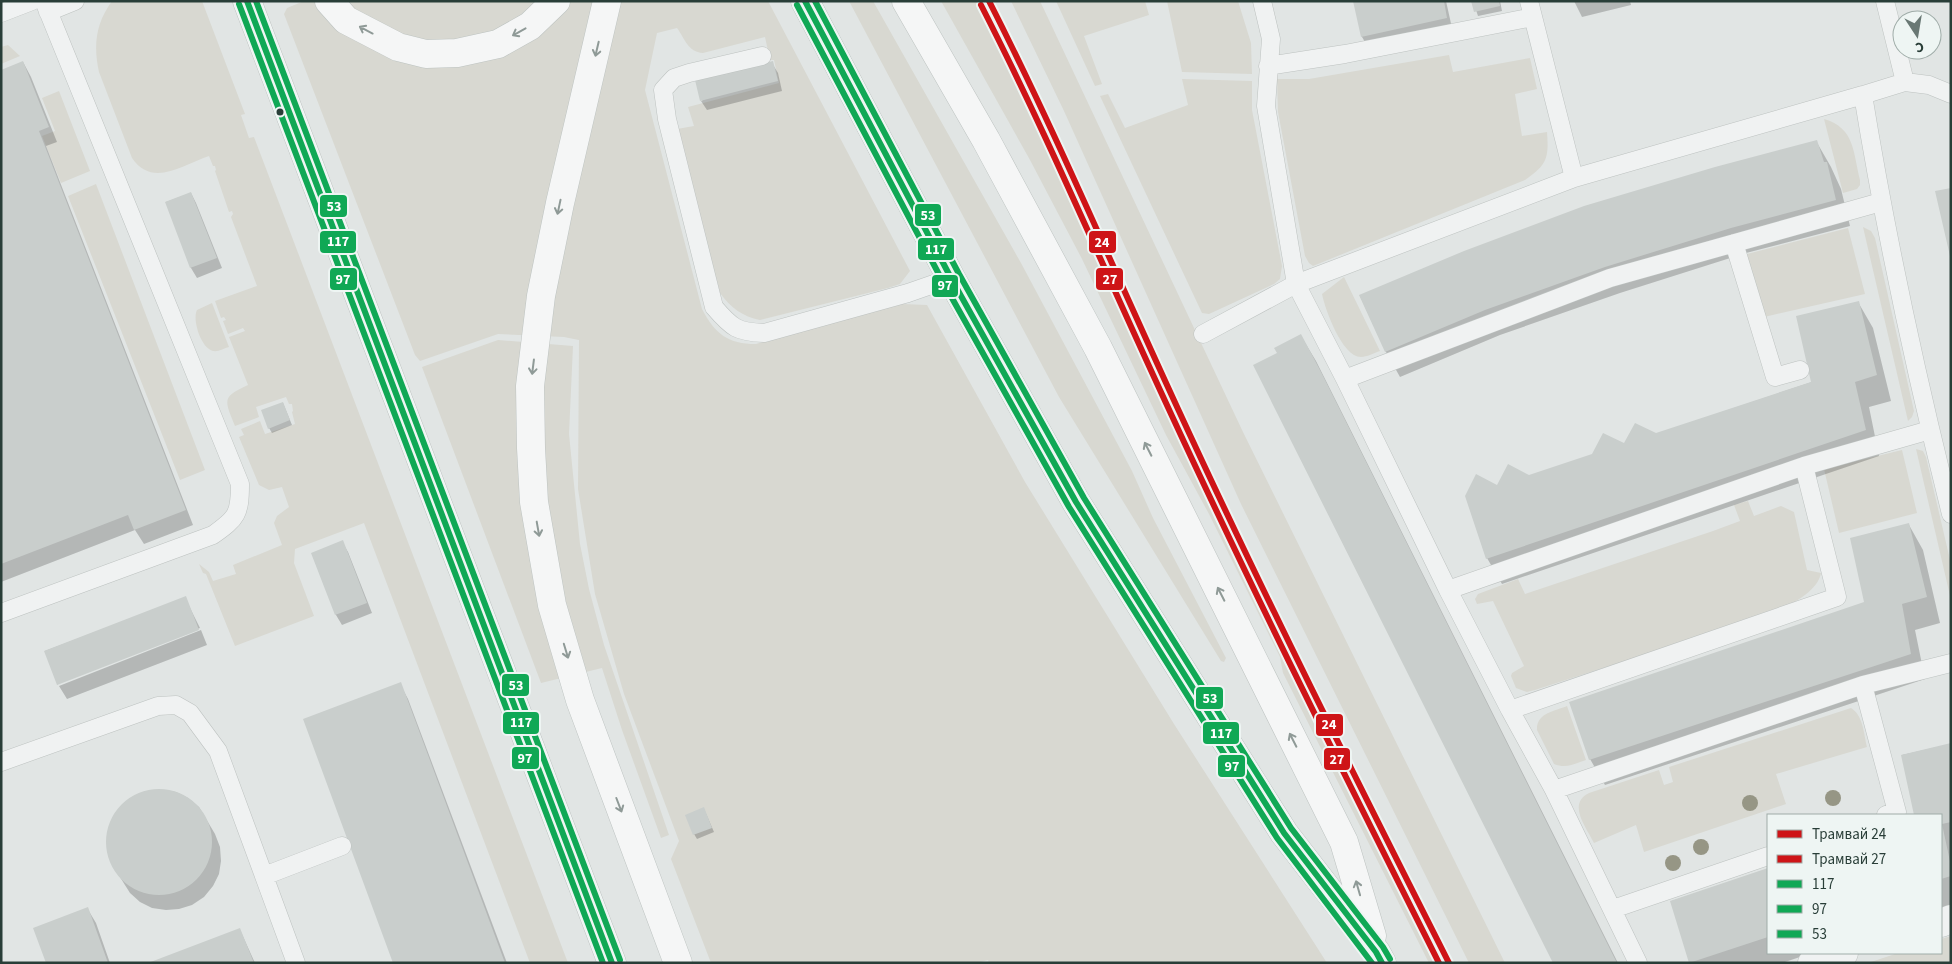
<svg xmlns="http://www.w3.org/2000/svg" width="1952" height="964" font-family="'Source Sans 3',sans-serif">
<style>
.green{fill:#d8d8d1}
.shadow{fill:#0003}
.building{fill:#c9cecc}
.lines{fill:none;stroke-linecap:round;stroke-linejoin:round}
.lane-casing{stroke:#bdc2c0;stroke-width:19}
.street-casing{stroke:#bdc2c0;stroke-width:29}
.primary-casing{stroke:#bdc3c1;stroke-width:29}
.lane{stroke:#f0f2f2;stroke-width:18}
.street{stroke:#f0f2f2;stroke-width:28}
.primary{stroke:#f5f6f6;stroke-width:28}
.bus-1-casing{stroke:#eef5f3;stroke-width:10}
.bus-2-casing{stroke:#eef5f3;stroke-width:10}
.bus-3-casing{stroke:#eef5f3;stroke-width:10}
.bus-1{stroke:#10a855;stroke-width:6}
.bus-2{stroke:#10a855;stroke-width:6}
.bus-3{stroke:#10a855;stroke-width:6}
.tram-1-casing{stroke:#eef5f3;stroke-width:10}
.tram-2-casing{stroke:#eef5f3;stroke-width:10}
.tram-1{stroke:#ce1417;stroke-width:6}
.tram-2{stroke:#ce1417;stroke-width:6}
.tree{fill:#969685}
.oneway{stroke:#8f9a97}
.bus-dot{fill:#293e38;stroke:#eef5f3;stroke-width:2}
.line-badge{stroke:#eef5f3;stroke-width:2}
.badge-label{font-size:14px;text-anchor:middle;font-weight:bold;fill:#fff}
</style>
<rect width="100%" height="100%" fill="#e1e5e4"/>
<!-- green -->
<path class="green" d="M112,1H202L245,114L241,115L249,138L254,137L568,963H530L364,523L295,549L294,563L314,616L235,646L206,574L203,573L199,564L209,572L213,581L236,574L233,565L282,545L274,523L277,516L289,507L282,487L269,490L259,485L239,437L244,435L241,429L260,421L265,434L295,424L292,412L293,411L292,404H289L286,397L256,407L259,417L235,426C224,399 222,397 248,385L229,337L245,331L243,328L228,334L223,321L226,320L224,317L221,318L215,301L257,286L231,217L233,214L232,211L229,212L215,171L216,170L215,166H213L209,156C183,165 152,188 132,158L99,72C93,45 96,23 112,1Z
M304,1H768L910,271L900,284L888,288L760,320C743,317 730,307 720,293L677,129L694,126L688,107L779,83L774,60H770L765,37L703,53C688,52 685,39 677,28L657,33L645,90L702,309C715,334 728,344 756,344L902,304L927,305L1025,482L1174,724L1327,963H989L988,960L977,963H711L671,859L679,841L624,694L595,594L578,489L579,340L564,337L498,334L420,361L415,355L284,14L287,8Z
M849,1H873L1021,263L1132,471L1153,518L1226,658L1224,662L1221,661L1059,397Z
M941,1H982C1056,148 1119,300 1189,448C1270,622 1356,792 1442,963H1429L1283,673L1280,657L1209,514L1166,435L1082,259L1030,160Z
M1011,1H1040L1243,432L1505,963H1469L1241,504L1064,111Z
M1056,1H1145L1149,15L1084,36L1102,84L1095,86Z
M1167,1H1238L1251,43L1252,74L1182,72Z
M8,45L20,56L1,64V47Z
M1449,55L1453,72L1530,58L1537,89L1515,94L1522,136L1547,132C1549,158 1547,165 1525,180L1313,266L1309,263L1305,256L1278,112L1277,79H1309Z
M1182,79L1252,81V110L1282,266L1280,279L1274,284L1209,314L1202,313L1100,96L1108,94L1125,128L1188,105Z
M59,91L90,171L61,183L42,136L55,131L42,98Z
M1824,119C1855,128 1853,152 1860,180V185L1857,189L1843,193Z
M96,184L205,470L180,480L68,196Z
M1863,227L1871,231L1875,238L1914,411L1912,417L1908,421Z
M1848,228L1865,294L1764,317L1747,254Z
M1344,277L1380,351C1374,353 1367,357 1361,357C1342,357 1325,309 1322,294Z
M212,303L229,347C224,348 219,352 213,351C201,348 192,320 197,310Z
M498,340L573,346L569,434L580,544L589,589L604,645L669,835L661,838L622,730L602,668L541,683L422,367Z
M1916,449L1923,451L1926,457L1951,564V600Z
M1902,450L1917,513L1839,533L1824,469Z
M1748,501L1754,516L1781,506L1794,512L1807,570L1821,573C1818,590 1796,601 1782,610L1535,690L1527,692L1516,688L1511,676L1512,673L1524,666L1493,601L1477,604L1475,599L1478,594L1518,579L1525,594L1713,531L1740,521L1734,505Z
M1567,706L1586,760C1574,764 1566,769 1554,764L1537,730C1536,713 1555,711 1567,706Z
M1851,708C1863,715 1864,734 1867,747L1776,774L1786,804L1644,852L1636,825L1594,843C1586,827 1567,804 1589,793L1659,770L1664,785L1673,782L1669,767Z
M1951,936V963H1868L1898,953H1941V939Z"/>
<!-- shadow -->
<path class="shadow" d="M1354,1H1446L1452,28L1368,47L1362,37Z
M1473,1H1500L1502,11L1478,16Z
M1574,1H1630L1631,5L1582,17Z
M23,62L31,77L57,142L46,146L193,525L144,544L135,530L1,582V71Z
M772,63L778,73L782,91L707,110L701,101Z
M1816,141L1831,167L1841,189L1850,226L1746,253L1620,293L1500,335L1400,377L1386,352L1360,296Z
M191,193L196,203L222,268L197,278L191,268L166,202Z
M1858,302L1873,328L1891,401L1869,407L1879,456L1502,584L1487,558L1498,487L1812,382Z
M1301,336L1316,361L1618,963H1555L1278,353Z
M283,403L292,425L272,433L269,428Z
M1909,525L1923,550L1940,623L1915,630L1925,679L1605,785L1590,759L1865,603Z
M342,542L348,552L372,613L342,625L336,615L312,554Z
M185,598L200,628L58,683V685L45,651Z
M201,630L207,645L67,699L59,686Z
M400,684L408,699L507,963H394Z
M1951,744V906L1941,910V815H1916L1902,755Z
M162,790L176,792L188,798L199,807L215,834L220,847L221,861L219,874L213,886L204,897L192,905L179,909L166,910L152,908L140,902L130,893L113,866L108,853L107,839L110,826L116,814L124,803L136,796L148,791Z
M704,809L714,832L697,839L694,834Z
M1768,870V953H1812L1782,963H1690L1672,901Z
M87,908L96,923L110,963H47Z
M240,930L255,963H151Z"/>
<!-- building -->
<path class="building" d="M1353,1H1444L1447,18L1361,37Z
M1471,1H1499L1500,6L1474,12Z
M23,61L49,127L39,131L186,510L134,530L128,515L1,564V70Z
M773,61L778,81L700,101L695,80Z
M1817,140L1824,162H1827L1836,200L1731,228L1605,267L1485,310L1385,352L1359,295L1464,251L1584,206L1715,167Z
M1951,188V256H1950L1935,191Z
M191,192L217,258L190,268L165,202Z
M1859,301L1877,375L1855,382L1866,430L1486,559L1465,496L1476,474L1497,485L1508,464L1529,475L1592,454L1603,433L1624,443L1635,423L1656,433L1811,382L1796,316Z
M1301,334L1321,372L1617,963H1553L1253,365L1277,353L1274,348Z
M283,402L290,420L268,429L261,410Z
M1909,523L1927,597L1902,604L1911,654L1589,760L1569,702L1864,602L1850,538Z
M343,540L367,603L335,615L311,553Z
M186,596L199,630L57,685L44,651Z
M401,682L505,963H393L303,719Z
M1951,743V822L1942,824L1951,866V876L1941,879V815H1914L1901,755Z
M106 842a53 53 0 1 1 106 0a53 53 0 1 1-106 0Z
M704,807L712,828L693,835L685,815Z
M1768,868V937L1689,963L1670,901Z
M88,907L108,963H46L33,928Z
M240,928L254,963H148Z"/>
<g class="lines">
<!-- lane casing -->
<g class="lane-casing">
<path id="lane" d="M1262,1L1271,39L1266,106L1296,284L1345,379L1448,590L1510,710L1554,790L1638,963
M1529,1L1574,178
M48,12L75,1
M1,13L32,1
M762,56L689,73L674,78L663,90L667,119L714,307C732,328 737,332 764,333L908,293L951,278
M1268,66L1345,54L1533,17
M1905,82L1929,85L1951,94
M1863,95L1905,82L1885,1
M1734,243L1775,377L1800,370
M1203,334L1296,284L1574,178L1863,95C1886,236 1916,375 1951,514
M1345,379L1610,278L1881,202
M1448,590L1804,466L1930,430
M1,613L213,535C237,518 240,514 240,484L44,1
M1863,685L1897,812L1886,815
M1510,710L1837,597L1804,466
M1,762L158,706L176,705L190,713L218,751L296,963
M1554,790L1863,685L1951,663
M264,876L342,846
M1613,909L1768,856"/>
</g>
<!-- street casing -->
<g class="street-casing">
<path id="street" d="M1941,923L1951,919
M1812,963L1844,953"/>
</g>
<!-- primary casing -->
<g class="primary-casing">
<path id="primary" d="M247,1L612,963
M329,1L346,20L398,47L426,54L457,53L498,44L530,26L556,1
M607,1L560,203L541,296L530,386L531,448L534,502L552,605L580,700L678,963
M805,1L951,278L1076,502L1284,833L1376,952L1382,963
M906,1L986,140L1098,348L1344,842L1372,936"/>
</g>
<!-- lane -->
<use href="#lane" class="lane"/>
<!-- street -->
<use href="#street" class="street"/>
<!-- primary -->
<use href="#primary" class="primary"/>
<!-- bus-1 casing -->
<g class="bus-1-casing">
<path id="bus-1" d="M247,1L612,963
M805,1L951,278L1076,502L1284,833L1376,952L1382,963"/>
</g>
<!-- bus-2 casing -->
<g class="bus-2-casing">
<path id="bus-2" d="M239,4L603,963
M797,5L943,282L1069,507L1277,838L1372,963"/>
</g>
<!-- bus-3 casing -->
<g class="bus-3-casing">
<path id="bus-3" d="M256,1L620,960
M815,1L959,274L1084,498L1291,828L1383,947L1390,959"/>
</g>
<!-- bus-1 -->
<use href="#bus-1" class="bus-1"/>
<!-- bus-2 -->
<use href="#bus-2" class="bus-2"/>
<!-- bus-3 -->
<use href="#bus-3" class="bus-3"/>
<!-- tram-1 casing -->
<g class="tram-1-casing">
<path id="tram-1" d="M989,1C1057,135 1115,273 1178,409C1264,596 1356,779 1449,963"/>
</g>
<!-- tram-2 casing -->
<g class="tram-2-casing">
<path id="tram-2" d="M981,5C1050,140 1108,279 1172,416C1257,600 1348,782 1439,963"/>
</g>
<!-- tram-1 -->
<use href="#tram-1" class="tram-1"/>
<!-- tram-2 -->
<use href="#tram-2" class="tram-2"/>
</g>
<!-- trees -->
<g class="tree">
<circle cx="1833" cy="798" r="8"/>
<circle cx="1750" cy="803" r="8"/>
<circle cx="1701" cy="847" r="8"/>
<circle cx="1673" cy="863" r="8"/>
</g>
<!-- one-way arrows -->
<defs><path id="oneway-shaft" d="M-6 0H5M1.5-3L5.5 0L1.5 3" fill="none" stroke-width="1.6" stroke-linecap="round" stroke-linejoin="round" transform="scale(1.25)"/></defs>
<g class="oneway">
<use href="#oneway-shaft" transform="translate(366 30) rotate(-152)"/>
<use href="#oneway-shaft" transform="translate(519 32) rotate(151)"/>
<use href="#oneway-shaft" transform="translate(597 49) rotate(103)"/>
<use href="#oneway-shaft" transform="translate(559 207) rotate(102)"/>
<use href="#oneway-shaft" transform="translate(533 367) rotate(97)"/>
<use href="#oneway-shaft" transform="translate(1148 449) rotate(-117)"/>
<use href="#oneway-shaft" transform="translate(538 529) rotate(80)"/>
<use href="#oneway-shaft" transform="translate(1221 594) rotate(-117)"/>
<use href="#oneway-shaft" transform="translate(566 651) rotate(73)"/>
<use href="#oneway-shaft" transform="translate(1293 740) rotate(-117)"/>
<use href="#oneway-shaft" transform="translate(619 805) rotate(69)"/>
<use href="#oneway-shaft" transform="translate(1358 888) rotate(-106)"/>
</g>
<!-- markers -->
<circle class="bus-dot" cx="280" cy="112" r="4.5"/>
<g class="line-badge">
<rect x="319" y="194" width="29" height="24" rx="5" fill="#10a855"/>
<rect x="914" y="203" width="28" height="24" rx="5" fill="#10a855"/>
<rect x="319" y="230" width="38" height="24" rx="5" fill="#10a855"/>
<rect x="1088" y="230" width="29" height="24" rx="5" fill="#ce1417"/>
<rect x="917" y="237" width="38" height="24" rx="5" fill="#10a855"/>
<rect x="329" y="267" width="29" height="24" rx="5" fill="#10a855"/>
<rect x="1095" y="267" width="29" height="24" rx="5" fill="#ce1417"/>
<rect x="931" y="274" width="28" height="24" rx="5" fill="#10a855"/>
<rect x="501" y="673" width="29" height="24" rx="5" fill="#10a855"/>
<rect x="1195" y="686" width="29" height="24" rx="5" fill="#10a855"/>
<rect x="502" y="711" width="38" height="24" rx="5" fill="#10a855"/>
<rect x="1315" y="713" width="29" height="24" rx="5" fill="#ce1417"/>
<rect x="1202" y="721" width="38" height="24" rx="5" fill="#10a855"/>
<rect x="511" y="746" width="29" height="24" rx="5" fill="#10a855"/>
<rect x="1323" y="747" width="28" height="24" rx="5" fill="#ce1417"/>
<rect x="1217" y="754" width="29" height="24" rx="5" fill="#10a855"/>
</g>
<g class="badge-label">
<text x="334" y="211">53</text>
<text x="928" y="220">53</text>
<text x="338" y="246">117</text>
<text x="1102" y="247">24</text>
<text x="936" y="254">117</text>
<text x="343" y="284">97</text>
<text x="1110" y="284">27</text>
<text x="945" y="290">97</text>
<text x="516" y="690">53</text>
<text x="1210" y="703">53</text>
<text x="521" y="727">117</text>
<text x="1329" y="729">24</text>
<text x="1221" y="738">117</text>
<text x="525" y="763">97</text>
<text x="1337" y="764">27</text>
<text x="1232" y="771">97</text>
</g>
<!-- border -->
<rect width="1952" height="964" fill="none" stroke="#293e38" stroke-width="5"/>
<!-- legend -->
<rect x="1767" y="814" width="175" height="140" fill="#eef5f3" stroke="#9faca8"/>
<rect x="1777" y="830" width="25" height="8" fill="#ce1417" stroke="#9faca8"/>
<text x="1812" y="839" font-size="15" fill="#293e38">Трамвай 24</text>
<rect x="1777" y="855" width="25" height="8" fill="#ce1417" stroke="#9faca8"/>
<text x="1812" y="864" font-size="15" fill="#293e38">Трамвай 27</text>
<rect x="1777" y="880" width="25" height="8" fill="#10a855" stroke="#9faca8"/>
<text x="1812" y="889" font-size="15" fill="#293e38">117</text>
<rect x="1777" y="905" width="25" height="8" fill="#10a855" stroke="#9faca8"/>
<text x="1812" y="914" font-size="15" fill="#293e38">97</text>
<rect x="1777" y="930" width="25" height="8" fill="#10a855" stroke="#9faca8"/>
<text x="1812" y="939" font-size="15" fill="#293e38">53</text>
<!-- north arrow -->
<g transform="translate(1917 35) rotate(168)"><circle r="24" fill="#eef5f3" stroke="#9faca8"/>
<path d="M0-4L9 19L0 12L-9 19Z" fill="#697874"/>
<text y="-8" font-size="14" font-weight="bold" text-anchor="middle" fill="#293e38">С</text>
</g>
</svg>
